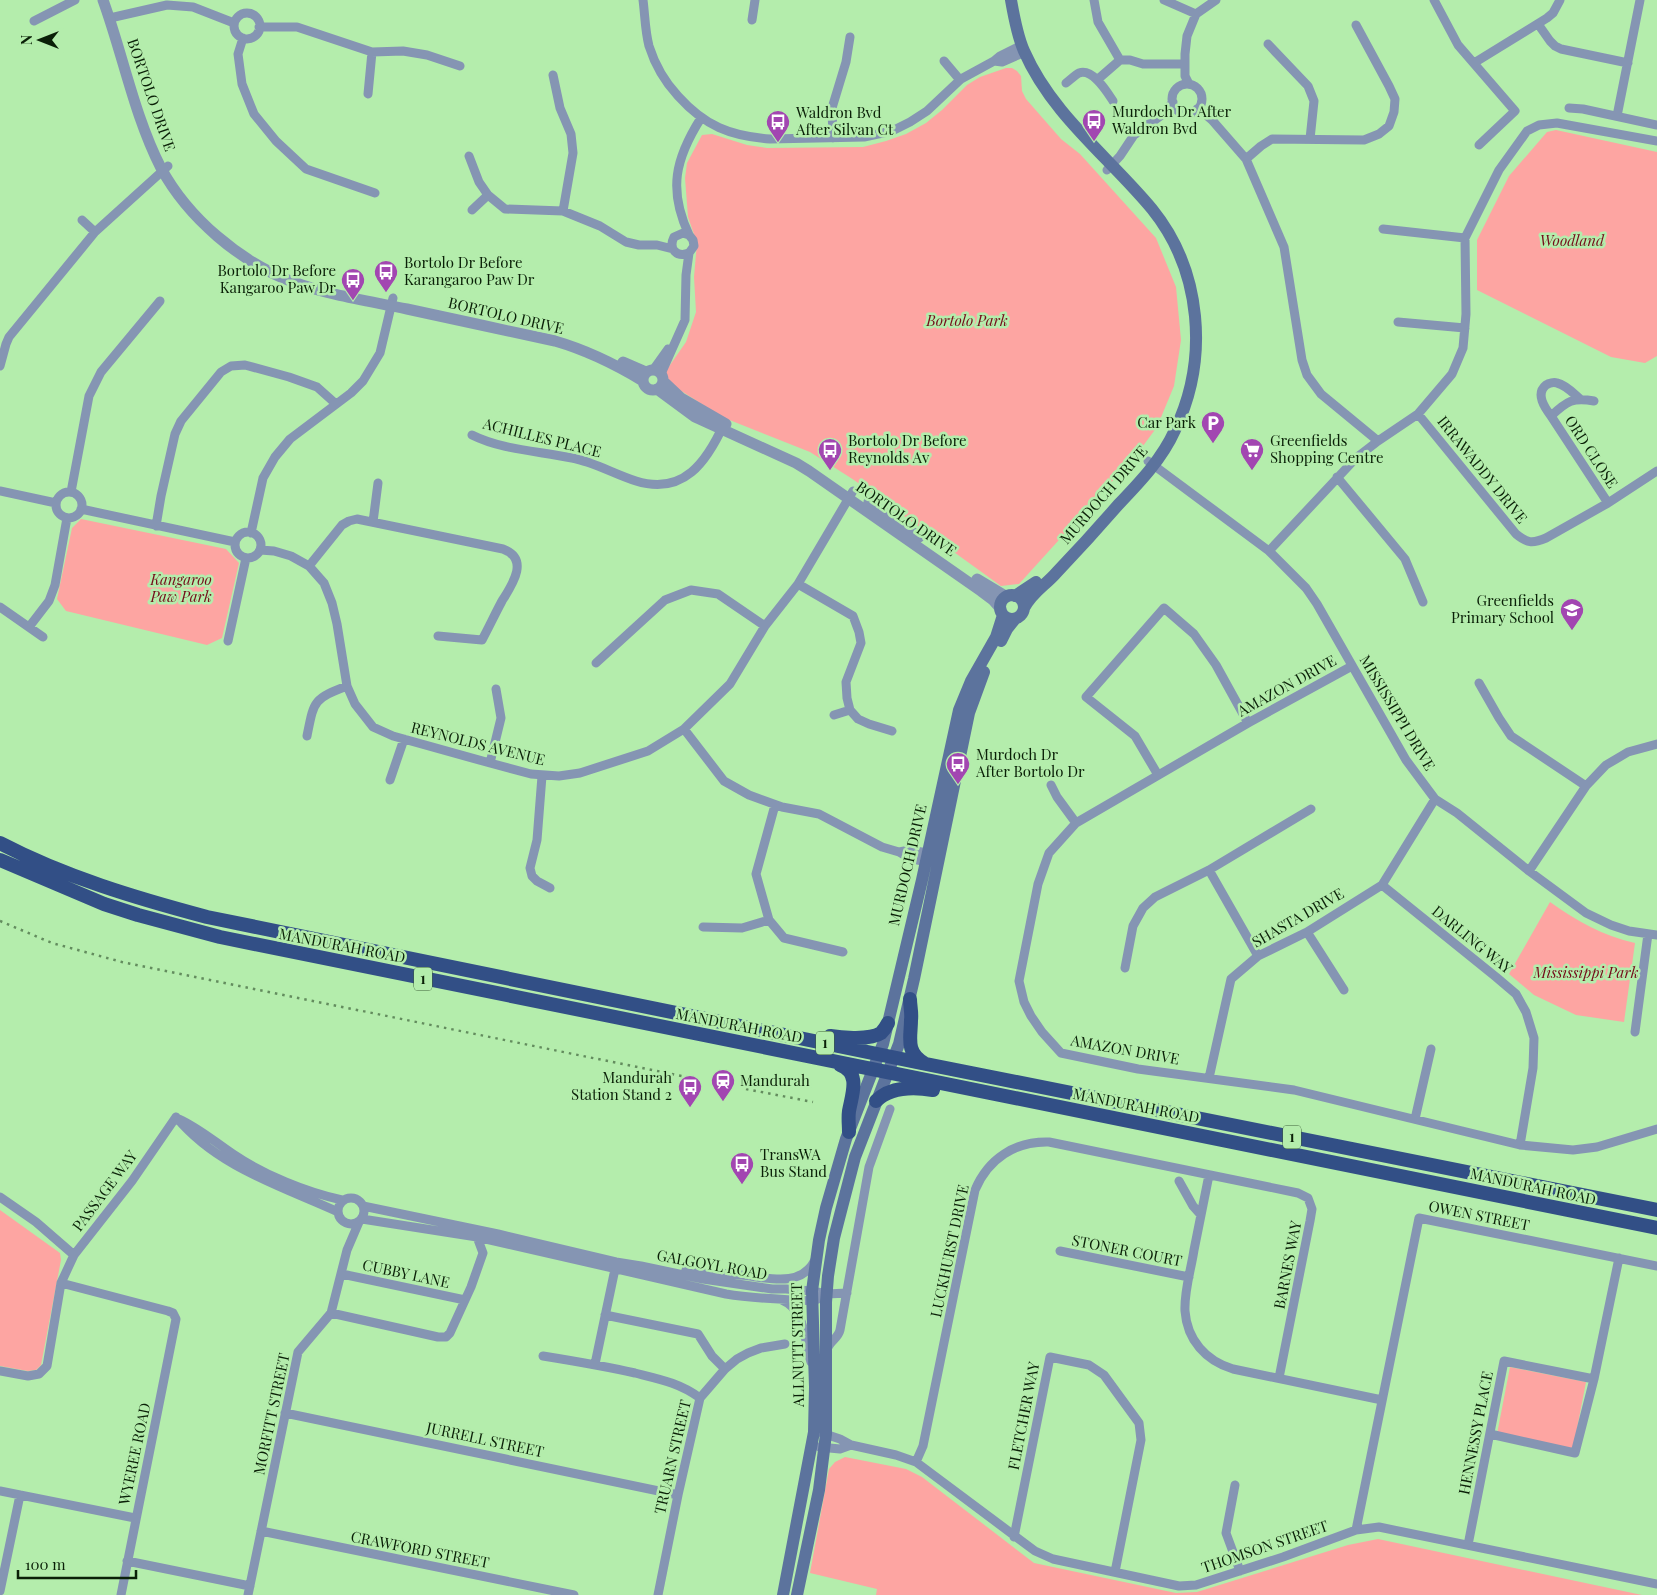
<svg xmlns="http://www.w3.org/2000/svg" width="1657" height="1595" font-family="'Playfair Display',serif">
<style>
.green{fill:#fda5a2}
.lines{fill:none;stroke-linecap:round;stroke-linejoin:round}
.minor{stroke:#8595b3;stroke-width:9}
.tertiary{stroke:#8595b3;stroke-width:11}
.secondary{stroke:#5c739d;stroke-width:12}
.trunk{stroke:#324f86;stroke-width:14}
.rail{stroke:#638c5e;stroke-width:2.5;stroke-dasharray:2.5 5;stroke-linecap:butt}
.labels{text-anchor:middle;stroke-width:5;stroke-linejoin:round;paint-order:stroke}
.shield{fill:#b4edac;stroke:#3d5e38;stroke-width:1}
.shield-label{font-size:14px;font-weight:bold;fill:#0a2007}
.street-label{font-size:15px;fill:#0a2007;stroke:#b4edac}
.poi-label{font-size:15px;fill:#0a2007;stroke:#b4edac;text-anchor:start}
.park-label{font-size:15px;font-style:italic;fill:#740c1a;stroke:#b4edac}
</style>
<rect width="100%" height="100%" fill="#b4edac"/>
<!-- green -->
<path class="green" d="M1006,68H1012L1017,71L1021,76L1022,91L1026,99L1061,139L1080,154L1156,238L1176,287L1181,340L1174,386L1157,427L1137,454L1019,584L1001,586L854,480L810,452L722,417L661,378L686,342L696,312L694,277L697,243L688,217L685,178L687,163L702,135L712,134L747,145L767,148L863,147L886,141L906,134L926,123L942,110L967,85L980,77Z
M1556,130L1657,152V356L1645,363L1611,357L1477,290V240L1509,176L1547,132Z
M81,519L226,549L239,563L222,638L207,645L66,611L57,599L72,528Z
M1550,902C1577,921 1603,936 1635,943L1624,1022L1576,1015L1534,995L1509,974Z
M0,1210L60,1253L61,1260L41,1365L36,1370L28,1371L0,1366Z
M1510,1367L1586,1382L1573,1449L1497,1434Z
M845,1457L906,1469L922,1477L1034,1563L1176,1593L1197,1592L1348,1545L1378,1539L1642,1595H876L877,1589L810,1573L829,1469L835,1462Z"/>
<g class="lines">
<!-- minor -->
<path class="minor" d="M643,0C645,15 645,31 649,46C655,65 665,82 678,96C705,126 730,136 770,139L864,137L892,131L910,122L927,111L961,79L994,61L1000,56L1022,45
M1094,0L1098,22L1120,60
M1164,0L1196,14
M1434,0L1458,45L1515,111L1479,145
M234 26a13 13 0 1 1 26 0a13 13 0 1 1-26 0Z
M110,18L167,5L193,7L234,23
M752,20L755,0
M34,21L75,0
M1538,24L1550,41L1555,46L1561,49L1628,63
M259,27H297L372,52L403,51L427,55L460,66
M243,38L238,54L242,84L254,114L276,141L306,169L375,193
M1268,44L1308,86L1314,101L1310,139
M1120,60H1130L1143,64H1185
M944,61L960,80
M994,61L1002,62L1025,52
M1474,63L1547,18L1553,13L1560,0
M553,75L560,108L571,134L573,153L563,211
M1097,80L1120,60
M1066,83C1070,80 1075,75 1079,73C1093,68 1107,92 1113,101
M1189,84L1185,76V54L1187,36L1196,14L1216,0
M1172 99a15 15 0 1 1 30 0a15 15 0 1 1-30 0Z
M368,94L372,52
M1569,108L1583,109L1657,125
M1197,109L1205,114L1212,120L1246,159L1284,247L1302,360L1307,375L1321,394L1378,441
M1617,116L1640,0
M833,138L832,108L846,62L850,37
M469,156L479,182L488,195L505,209L563,211L600,226L626,242L639,245H657L673,249
M1246,159L1261,146L1272,139L1364,140L1379,134L1389,126L1394,112L1395,99L1389,86L1356,25
M1107,170L1120,156L1134,135L1163,114L1173,102
M472,210L488,195
M82,220L95,232
M1383,229L1465,238
M689,235C668,190 675,159 701,118
M1398,322L1465,328
M0,366L6,344L9,337L95,232L168,166
M653,370L668,349
M661,374L685,320L686,275L689,253L694,246L693,240L689,235L683,233L674,237C668,249 677,258 689,253
M1594,401C1573,397 1567,401 1551,416L1608,503
M1418,414L1516,534C1527,543 1532,544 1546,538L1608,503L1657,471
M1551,416C1545,408 1535,394 1546,385C1549,383 1554,382 1557,383C1566,385 1573,393 1580,399
M472,435C502,450 539,451 572,458C594,462 614,474 636,481C684,496 707,461 724,424
M1148,461L1269,551L1306,588L1317,604L1406,760L1435,799L1457,813L1529,871L1586,913L1611,925L1629,931L1657,935
M1337,477L1405,559L1423,602
M0,491L56,503
M71,492L89,396L101,372L160,301
M56 505a13 13 0 1 1 26 0a13 13 0 1 1-26 0Z
M81,509L235,542
M373,522L378,483
M156,526L161,496L175,434L181,421L221,372L231,366L245,365L289,377L317,387L336,404
M235 545a13 13 0 1 1 26 0a13 13 0 1 1-26 0Z
M251,533L263,478L275,457L290,439L351,393L363,381L380,353L393,298
M260,550L274,551L291,556L309,566L324,583L332,603L337,624L347,686L355,704L373,727L393,736L490,763L531,774L559,776L580,773L648,751L684,729L730,684L765,626L798,584L853,491
M1269,551L1356,458L1378,441L1418,414L1452,374L1463,348L1466,314L1465,238L1499,170L1527,131L1539,125L1557,123L1657,141
M309,566L342,525L349,521L357,519L503,549C530,559 512,585 502,601C495,614 489,627 482,640L438,636
M798,584L853,616L859,632L861,643L846,682L847,698L850,710L858,719L869,724L892,731
M0,607L43,637
M29,627L49,601L55,585L67,518
M228,641L246,558
M596,663L665,600L691,590L718,594L765,626
M1352,666L1248,723L1076,823L1049,853L1038,884L1019,981L1024,1002L1031,1016L1042,1032L1061,1053L1138,1069L1294,1090L1520,1145L1573,1150L1597,1147L1657,1129
M1479,683L1499,718L1511,736L1586,786
M834,715L850,710
M684,729L724,781L749,795L782,807L819,814L882,847L899,852L909,858L931,863
M307,736C314,701 313,699 347,686
M490,763L501,718L496,689
M1158,775L1135,736L1086,697L1164,608L1194,634L1216,665L1248,723
M542,776L537,840L530,868L532,876L537,881L550,888
M390,780L404,739
M1051,785L1057,797L1076,823
M775,805L756,874L769,920L784,938L843,952
M899,852L910,850L933,854
M1209,870L1258,956
M1529,871L1586,786L1606,765L1628,752L1657,744
M1382,885L1496,977L1516,994L1526,1012L1534,1038L1533,1068L1520,1145
M703,927L742,928L769,920
M1307,932L1344,990
M1125,968L1133,926L1143,908L1155,897L1209,870L1311,809
M1635,1032L1648,934
M1209,1078L1231,979L1258,956L1307,932L1382,885L1435,799
M176,1117C217,1167 281,1186 338,1212
M179,1119C199,1128 215,1142 233,1154C264,1175 306,1192 342,1200
M1415,1119L1431,1049
M1209,1175C1204,1200 1199,1225 1194,1250C1191,1270 1184,1291 1185,1311C1187,1340 1206,1361 1233,1369L1382,1400
M1179,1181L1193,1206L1201,1215
M0,1197L36,1222L74,1255
M338 1211a13 13 0 1 1 26 0a13 13 0 1 1-26 0Z
M363,1206L498,1234L616,1262L641,1266L703,1279L772,1289H786L812,1291L827,1294L847,1293
M362,1219L477,1237L726,1294C755,1299 783,1299 812,1301L818,1299
M1060,1251L1189,1277
M686,1270C704,1273 722,1273 741,1275C765,1277 801,1289 815,1260
M342,1274L465,1300
M61,1283L168,1311L173,1313L176,1319L121,1595
M782,1300C806,1310 804,1341 811,1362
M331,1313L438,1337H446L450,1333L471,1287L483,1253L477,1237
M605,1315L698,1334L712,1356L725,1369
M827,1350C829,1341 838,1339 840,1330L869,1167L890,1109
M543,1356C574,1361 604,1366 635,1373C659,1379 680,1383 700,1398
M595,1364L615,1269
M0,1371L28,1376L39,1374L47,1366L61,1283L74,1255L132,1181L176,1117
M285,1413L678,1495
M822,1433L840,1439L851,1445L896,1455L916,1462L1035,1551L1053,1559L1179,1586L1196,1585L1283,1557L1356,1530L1379,1527L1657,1584
M1490,1434L1575,1453L1594,1379
M819,1447L840,1449L851,1445
M916,1462L923,1446L975,1190C988,1159 1015,1141 1049,1142L1298,1193L1308,1198L1312,1209L1310,1221L1279,1378
M1235,1485L1226,1533L1240,1571
M0,1491L135,1518
M1356,1530L1419,1218L1657,1266
M261,1531L574,1595
M1014,1537L1050,1357L1089,1365L1104,1375L1139,1423L1141,1440L1115,1572
M1468,1545L1504,1361L1594,1379L1619,1258
M127,1561L250,1586
M0,1591L20,1495
M248,1595L298,1352L331,1313L347,1250L359,1222
M658,1595L678,1495L700,1398L725,1369L737,1359L748,1353L761,1348L785,1344"/>
<!-- tertiary -->
<path class="tertiary" d="M103,0C123,55 134,115 161,168C188,218 240,262 293,282C329,295 369,301 407,309C456,320 506,330 555,341C586,350 615,364 643,381
M623,362L646,372
M643 380a10 10 0 1 1 20 0a10 10 0 1 1-20 0Z
M663,381L681,398L726,424
M657,389L695,417L796,463L809,471L981,591L993,600L1001,609
M869,502L919,537
M977,579L1007,597"/>
<!-- secondary -->
<path class="secondary" d="M1011,0C1014,17 1017,35 1024,51C1052,115 1109,157 1152,209C1202,271 1209,359 1175,430C1162,459 1140,482 1118,505C1098,528 1078,550 1057,572C1045,586 1033,591 1024,608
M1000 607a12 12 0 1 1 24 0a12 12 0 1 1-24 0Z
M1015,596L1036,582
M1001,641L1007,629L1015,619
M783,1595L814,1432L815,1387L812,1291L819,1240L826,1208L846,1139L883,1044L922,880L959,710L971,681L996,637L1003,615
M797,1595L819,1490L826,1434V1302L828,1276L834,1238L855,1157L899,1044L914,979L969,713L984,672"/>
<!-- trunk -->
<path class="trunk" d="M0,843C65,877 136,898 207,917L926,1064L1657,1210
M0,860L104,904L138,915L220,937L1657,1228
M910,999C910,1006 912,1013 911,1020C911,1037 905,1052 924,1063
M830,1036C841,1038 871,1040 881,1033C884,1030 886,1027 888,1023
M840,1065C861,1073 852,1094 849,1111C848,1118 849,1125 849,1132
M876,1101C891,1086 914,1087 933,1090"/>
<!-- rail -->
<path class="rail" d="M0,921L52,943L122,962L686,1077
M746,1089L813,1102"/>
</g>
<!-- icons -->
<defs>
<g id="bus-pin" transform="scale(1.25)"><path d="M0 17L-7.5 6A9.5 9.5 0 1 1 7.5 6Z" fill="#a246b1" stroke="#b4edac"/><path d="M-5-6H5V4H4V6H2V4H-2V6H-4V4H-5ZM-3.5-4V0h7V-4ZM-3.5 1.2v1.5H-2V1.2ZM2 1.2v1.5H3.5V1.2Z" fill="#fff"/></g>
<g id="parking-pin" transform="scale(1.25)"><path d="M0 17L-7.5 6A9.5 9.5 0 1 1 7.5 6Z" fill="#a246b1" stroke="#b4edac"/><path d="M-3.5-5.5H1a3.5 3.5 0 0 1 0 7H-1V5.5H-3.5ZM-1-3.4V-.6H.8a1.4 1.4 0 0 0 0-2.8Z" fill="#fff"/></g>
<g id="supermarket-pin" transform="scale(1.25)"><path d="M0 17L-7.5 6A9.5 9.5 0 1 1 7.5 6Z" fill="#a246b1" stroke="#b4edac"/><path d="M-6-5.5h2.5l.6 2H6L4.5 2H-2.5L-4.4-4H-6ZM-1.5 3.2a1.3 1.3 0 1 0 .1 0ZM3 3.2a1.3 1.3 0 1 0 .1 0Z" fill="#fff"/></g>
<g id="school-pin" transform="scale(1.25)"><path d="M0 17L-7.5 6A9.5 9.5 0 1 1 7.5 6Z" fill="#a246b1" stroke="#b4edac"/><path d="M0-5L7-2L0 1L-7-2ZM-4 1L0 2.5L4 1V4Q0 6-4 4Z" fill="#fff"/></g>
<g id="station-pin" transform="scale(1.25)"><path d="M0 17L-7.5 6A9.5 9.5 0 1 1 7.5 6Z" fill="#a246b1" stroke="#b4edac"/><path d="M-3-6H3Q5-6 5-4V2Q5 4 3 4L4.5 6H3L1.5 4h-3L-3 6H-4.5L-3 4Q-5 4-5 2V-4Q-5-6-3-6ZM-3.5-4v3h7v-3ZM-3.5 1v1.5H-2V1ZM2 1v1.5H3.5V1Z" fill="#fff"/></g>
</defs>
<g fill-rule="evenodd">
<use href="#bus-pin" x="1094" y="121"/>
<use href="#bus-pin" x="778" y="122"/>
<use href="#bus-pin" x="386" y="272"/>
<use href="#bus-pin" x="353" y="280"/>
<use href="#parking-pin" x="1213" y="423"/>
<use href="#bus-pin" x="830" y="450"/>
<use href="#supermarket-pin" x="1252" y="450"/>
<use href="#school-pin" x="1572" y="610"/>
<use href="#bus-pin" x="958" y="764"/>
<use href="#station-pin" x="723" y="1081"/>
<use href="#bus-pin" x="690" y="1087"/>
<use href="#bus-pin" x="742" y="1164"/>
</g>
<g class="labels">
<!-- shield labels -->
<g class="shield">
<rect x="414" y="967.5" width="18" height="23" rx="4"/>
<rect x="816" y="1031.5" width="18" height="23" rx="4"/>
<rect x="1283" y="1125.5" width="18" height="23" rx="4"/>
</g>
<g class="shield-label">
<text x="423" y="984">1</text>
<text x="825" y="1048">1</text>
<text x="1292" y="1142">1</text>
</g>
<!-- street labels -->
<g class="street-label">
<text transform="translate(151 95) rotate(71)" y="5">BORTOLO DRIVE</text>
<text transform="translate(506 316) rotate(13)" y="5">BORTOLO DRIVE</text>
<text transform="translate(542 438) rotate(14)" y="5">ACHILLES PLACE</text>
<text transform="translate(1591 452) rotate(57)" y="5">ORD CLOSE</text>
<text transform="translate(1482 470) rotate(51)" y="5">IRRAWADDY DRIVE</text>
<text transform="translate(1104 495) rotate(-49)" y="5">MURDOCH DRIVE</text>
<text transform="translate(906 519) rotate(35)" y="5">BORTOLO DRIVE</text>
<text transform="translate(1287 686) rotate(-29)" y="5">AMAZON DRIVE</text>
<text transform="translate(1397 713) rotate(59)" y="5">MISSISSIPPI DRIVE</text>
<text transform="translate(478 744) rotate(14)" y="5">REYNOLDS AVENUE</text>
<text transform="translate(908 865) rotate(-77)" y="5">MURDOCH DRIVE</text>
<text transform="translate(1298 918) rotate(-30)" y="5">SHASTA DRIVE</text>
<text transform="translate(1472 940) rotate(39)" y="5">DARLING WAY</text>
<text transform="translate(342 946) rotate(11)" y="5">MANDURAH ROAD</text>
<text transform="translate(739 1026) rotate(11)" y="5">MANDURAH ROAD</text>
<text transform="translate(1125 1050) rotate(10)" y="5">AMAZON DRIVE</text>
<text transform="translate(1136 1106) rotate(11)" y="5">MANDURAH ROAD</text>
<text transform="translate(1533 1187) rotate(12)" y="5">MANDURAH ROAD</text>
<text transform="translate(105 1191) rotate(-53)" y="5">PASSAGE WAY</text>
<text transform="translate(1479 1216) rotate(11)" y="5">OWEN STREET</text>
<text transform="translate(950 1251) rotate(-78)" y="5">LUCKHURST DRIVE</text>
<text transform="translate(1127 1251) rotate(11)" y="5">STONER COURT</text>
<text transform="translate(712 1265) rotate(10)" y="5">GALGOYL ROAD</text>
<text transform="translate(1288 1265) rotate(-79)" y="5">BARNES WAY</text>
<text transform="translate(406 1274) rotate(12)" y="5">CUBBY LANE</text>
<text transform="translate(798 1345) rotate(-91)" y="5">ALLNUTT STREET</text>
<text transform="translate(272 1414) rotate(-78)" y="5">MORFITT STREET</text>
<text transform="translate(1024 1416) rotate(-79)" y="5">FLETCHER WAY</text>
<text transform="translate(1476 1433) rotate(-79)" y="5">HENNESSY PLACE</text>
<text transform="translate(485 1440) rotate(12)" y="5">JURRELL STREET</text>
<text transform="translate(135 1454) rotate(-78)" y="5">WYEREE ROAD</text>
<text transform="translate(673 1457) rotate(-77)" y="5">TRUARN STREET</text>
<text transform="translate(1265 1547) rotate(-19)" y="5">THOMSON STREET</text>
<text transform="translate(420 1550) rotate(11)" y="5">CRAWFORD STREET</text>
</g>
<!-- poi labels -->
<g class="poi-label">
<text x="1112" y="117">Murdoch Dr After<tspan x="1112" dy="17">Waldron Bvd</tspan></text>
<text x="796" y="118">Waldron Bvd<tspan x="796" dy="17">After Silvan Ct</tspan></text>
<text x="404" y="268">Bortolo Dr Before<tspan x="404" dy="17">Karangaroo Paw Dr</tspan></text>
<text x="336" y="276" text-anchor="end">Bortolo Dr Before<tspan x="336" dy="17">Kangaroo Paw Dr</tspan></text>
<text x="1196" y="428" text-anchor="end">Car Park</text>
<text x="848" y="446">Bortolo Dr Before<tspan x="848" dy="17">Reynolds Av</tspan></text>
<text x="1270" y="446">Greenfields<tspan x="1270" dy="17">Shopping Centre</tspan></text>
<text x="1554" y="606" text-anchor="end">Greenfields<tspan x="1554" dy="17">Primary School</tspan></text>
<text x="976" y="760">Murdoch Dr<tspan x="976" dy="17">After Bortolo Dr</tspan></text>
<text x="672" y="1083" text-anchor="end">Mandurah<tspan x="672" dy="17">Station Stand 2</tspan></text>
<text x="740" y="1086">Mandurah</text>
<text x="760" y="1160">TransWA<tspan x="760" dy="17">Bus Stand</tspan></text>
</g>
<!-- park labels -->
<g class="park-label">
<text x="1572" y="246">Woodland</text>
<text x="967" y="326">Bortolo Park</text>
<text x="181" y="585">Kangaroo<tspan x="181" dy="17">Paw Park</tspan></text>
<text x="1586" y="978">Mississippi Park</text>
</g>
</g>
<!-- north arrow -->
<g transform="translate(40 40) rotate(270)" stroke="#b4edac" stroke-width="4" paint-order="stroke">
<path d="M0-4L9 19L0 12L-9 19Z" fill="#0a2007"/>
<text y="-8" font-size="14" font-weight="bold" text-anchor="middle" fill="#0a2007">N</text>
</g>
<!-- scale -->
<path d="M18 1570v8h118v-8" fill="none" stroke="#0a2007" stroke-width="2.5"/>
<text x="25" y="1570" font-size="15" fill="#0a2007" stroke="#b4edac" stroke-width="4" paint-order="stroke">100 m</text>
</svg>
